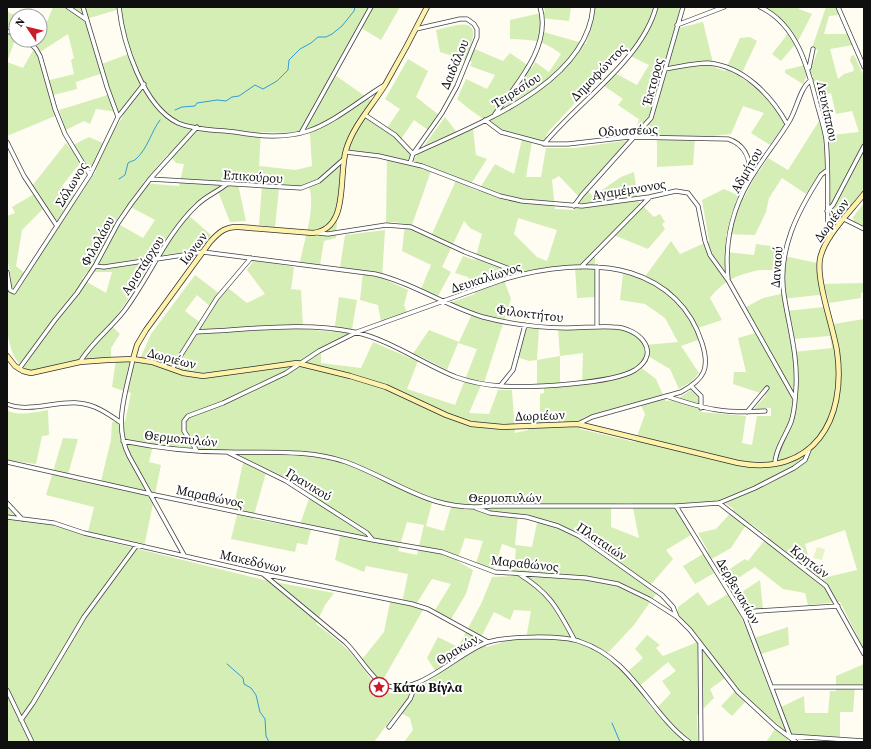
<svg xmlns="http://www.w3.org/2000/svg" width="871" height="749" font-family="'Source Serif 4',serif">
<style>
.green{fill:#d5eeb6;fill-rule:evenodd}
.pitch{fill:#e7f4c9}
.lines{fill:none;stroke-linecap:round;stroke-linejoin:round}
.stream{stroke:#319cd9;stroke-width:1}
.street-casing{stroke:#424242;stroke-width:5}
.secondary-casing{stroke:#313131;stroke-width:6}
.street{stroke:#fff;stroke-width:3.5}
.secondary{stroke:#fff3ac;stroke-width:4.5}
.labels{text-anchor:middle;stroke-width:4;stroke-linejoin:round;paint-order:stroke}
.street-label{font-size:13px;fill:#0f0f0f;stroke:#fff}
.poi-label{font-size:13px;font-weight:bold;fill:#0f0f0f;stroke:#fff;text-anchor:start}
</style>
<rect width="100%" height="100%" fill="#fffcf1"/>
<!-- green -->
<path class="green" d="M53,7H400L381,40L358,26L332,73L372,101L364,115L385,131L400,109L385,99L408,59L428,71L416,97L439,115L428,130L414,120L399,142L415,158L445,117L459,135L473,129L476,155L487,159L469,187L478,191L495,164L514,174L522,139C495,128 480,118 457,99L466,79L487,89L495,75L470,66L472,62L440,52L436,30C457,25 482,15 470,47L503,61L510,53L532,68L535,62L549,72L561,54C541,39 533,40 510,39V20L545,12L544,7H571L569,21L541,18L540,31L586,44L595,7H680L675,29L703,22L714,67L725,71L740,38L750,37L757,41L740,77C762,91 771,101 786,123L770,145L751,133L764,113L743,106L731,134L695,138L693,165L657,167V137H639L650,127L646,124L640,128L637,127L638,121L640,120L618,105L623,99L600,83L611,71L637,85L649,65L624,53L600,76L549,131L546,136L547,139L542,144L532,141L526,177H541L546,148H575L630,140L585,189L593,196L621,177L634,172L638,201L654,217L660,214L665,222L662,224L665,229L648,249L611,234L595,252V297L577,298L575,267L531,272L503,277L511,299L484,383H482L469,413L489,414L498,390H512L515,433L528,430L527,422L540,415V394L544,393V384H537V360L529,361L517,357L526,327L539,328L537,360L560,356L558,330C586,331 627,317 645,345L678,342L665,318L645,304L620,300L623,274L644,278L671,241L680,254L709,241L702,200L724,189L744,198L753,180L768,158L788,170L819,121L823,136L859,132L852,111L836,114L831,93L819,96L812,74L807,75L803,84L785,73V70L813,63L818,50L812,48L826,7H836L839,15L829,16L824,34H848L853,45L830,49L838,79L844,74L854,71L853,66L850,61L851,56L854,55L864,76V192L832,232L829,221L830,169L821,171L806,194L782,178L769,198L766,212L755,235L726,234V252L754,255L756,244L784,248V256L817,263L816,269L821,284L864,283V292L861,293V298L829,303L827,294L783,299L786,311L824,307L828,325L864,319V649L840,602L808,605L805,593L783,589L755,567L729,584L722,574L745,559L748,561L768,536L748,522L731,548L708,561L714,573L695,584L683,566L708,551L698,533L716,529L734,509L722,501L673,504L691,535L666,550L673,559L648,588L656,594L634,625L605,656L625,674L643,658L635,649L647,635L660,645L656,648L663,656L695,643L700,638L678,614V607L698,592L708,606L728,594L731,599L760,580L763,610L739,613L751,639L788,627L789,645L758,655L777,709L804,696L805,713H828L830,691H836V676L864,664V686H855L853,712H840V737L793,734L786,742H766L778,725L748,699L732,716L721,706L738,688L728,676L710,689L714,698L697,715L698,742H404L413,730L410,718L397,711L374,742H7V507L19,521L52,524L87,536L94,507L46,495L63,438L78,439L67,478L100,485L111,440L112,422H125L131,393L112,387L116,359H140L151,334L195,275L220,294L228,288L247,303L265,294L247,270L254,260L294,267L291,289L301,290L303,329L334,332L339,297L357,300L351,335L321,348V363L361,368L373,342L410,358L429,330L459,342L473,312L449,303L475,294L468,277L455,273L463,256L475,260L482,234L470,228L464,221L442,267L451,272L438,296L421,289L431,265L402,251L405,224L395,222L386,223L387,157L345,150L340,172L336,238L324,241L320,265L300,262C304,241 316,207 309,187L299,189H279L275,227L259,225L262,185L238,184L246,221L230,222L217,189L193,205L187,214L211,235L199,250L156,256C139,278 128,303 110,324L120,334L111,348V359C96,360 80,359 65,362C56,364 48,370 39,371C0,373 7,308 7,280L11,278L7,257V216L15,213L12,207L36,193L32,186L66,143L69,147L89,137L107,145L112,133L123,116L118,112L96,109L90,124L84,121L66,130L59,110L111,94L103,73L76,82L77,89L49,96L55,116L7,136V9L9,13L19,16H16V37L7,62L23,68L36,45L31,40H40V23L46,24ZM120,9L131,53L99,65L86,19ZM68,34L74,58L71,60L74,74L46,81L37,54ZM304,124L310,135L312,166L296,170L259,166L261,132L294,133L301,130ZM168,154L176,163L184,164L179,186L143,183ZM80,163L96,171L78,198L62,186ZM432,168L457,178L432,234L412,225ZM559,176L582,200L574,210L555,209L552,180ZM127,205L155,220L143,238L115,222ZM45,207L60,224L27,275L16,266L22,230ZM518,218L557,230L547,261L537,257L514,234ZM759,270H785V293L763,298L746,307L759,332L738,338L746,372H734L733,384L766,395L754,409L771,408V416H757L752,445L742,443L746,416L701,412L700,402L698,392L691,390L677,399L666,401L656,379L639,366L646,355L670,369L679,389L691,382L699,373L681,346L698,340L695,329L722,320L710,298C724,280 737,275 759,270ZM87,272H112L106,293L82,279ZM197,295L213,309L203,325L185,311ZM830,336L832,348L794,352L792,339ZM458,343L477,349L455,405L407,389L420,356L447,370ZM583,353L582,385L560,387V356ZM640,403L645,414L635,442L580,429L583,418ZM153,445L193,450H233L244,458L233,510L238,511L231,539L295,552L297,543L307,545L312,526L341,532L335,560L364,572L366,566L408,574L402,603L390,602L384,632L360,662L380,685L423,610L415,606L432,579L451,584L435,610L451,619L466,594L473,570L457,561L465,538L483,541L476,563L494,569L502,544L516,549L513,576L492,577L482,602L458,647L438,637L427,658L438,675C422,685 394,704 376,685C366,674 358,660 347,649C338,640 327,632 316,624L325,605L334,593L264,580L102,540L144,547L161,465L149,462ZM267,469L293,481L311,493L299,527L253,519ZM433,499L452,503L444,531L426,526ZM632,503L639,538L611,527V504ZM527,514L538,518L532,547L515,545L518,515ZM407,522L424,525L417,555L398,551ZM845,530L857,570L823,578L812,570L805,544ZM514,610L531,611L526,639L510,640L487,647L479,641L494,612L510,620ZM668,662L676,671L662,681L671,693L654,711L637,688Z
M764,7H799V9L812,14L798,41L781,61L772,54L790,31L775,14Z
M864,203V226L854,221L853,217Z
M385,230L382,278L408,290L404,305L407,313L381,322L378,305L360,300L363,272L340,268L345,235Z
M7,410C17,417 36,412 48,410L49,435L42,436L36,464L7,460Z"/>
<!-- pitch -->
<path class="pitch" d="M817,547L825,549L822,560L813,558Z"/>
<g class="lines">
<!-- stream -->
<path class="stream" d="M175,110L182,107L195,106L197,103L217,100L226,101L232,97L239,96L255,85L263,89L277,81L288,70L289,60L300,49L311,43L318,37H326L332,34L342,26L354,11L355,7
M119,179L125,175L128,163C131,161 134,161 136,159C148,148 151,132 160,120
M227,664L243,678L244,684L251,688L256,695L260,712L265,719L266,736L269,742
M612,723L620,742"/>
<!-- street casing -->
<g class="street-casing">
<path id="street" d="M68,7L87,20
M83,7L107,87L118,117
M119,7C123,43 143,106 178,123C195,130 217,130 235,132C259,136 284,139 308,131C333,123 360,100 383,86
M760,7C797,24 808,68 817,104C820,115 824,127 826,139C829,169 827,201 828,231L830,237
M838,7L864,67
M677,25L724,7
M7,31L16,35
M27,40L36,49L40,56L55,109L65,134L90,175
M809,68L813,49
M665,69C679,67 694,63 708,63C743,66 771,95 787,124
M495,114C516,85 552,46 540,7
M365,115L395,135L413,154C474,125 587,85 593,7
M485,120L501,132L546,144H568L629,137L728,139C747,145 751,161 750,179
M301,133L371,7
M7,142L24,176L57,226
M544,144C578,102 642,60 656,7
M346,152L379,156L422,166L500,196L522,201L582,206L649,197L676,191L688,193L698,206L705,241L710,255L728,280L795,399
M410,163L413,154L442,113L457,86L477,37V29L474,24L467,19H460L416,29
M150,179L301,188L319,181L344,159
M574,206L582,195L651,118L683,7
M827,211L833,205L864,146
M844,219L864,229
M318,233L328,234L386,225L411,227L465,252L523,274
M95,266L104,267L203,252L375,274C413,283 446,306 483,317C510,324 539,328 567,328C582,328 598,326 613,327C638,327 663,352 635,370C612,384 529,388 501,386C486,385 470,382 456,377C423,364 389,339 354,332C302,321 248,330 196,332
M581,267L649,198
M597,267V327
M7,272L10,290L14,292L90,175L118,117L144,84
M728,279C724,240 734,202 756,170C767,153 780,137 790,120C797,108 800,88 811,80
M133,359C126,392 113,425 129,456L184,555
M80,362C91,343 110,329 124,311C149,278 166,234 197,205C206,196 217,192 227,184
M19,369L55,320L77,293L95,266L118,223L131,204L150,179L197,127
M172,369L217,298L251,258
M500,386L513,370L525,325
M691,386L701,396V408
M666,396C705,409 724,414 765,411
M7,404C29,413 55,401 78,403C94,404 107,413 120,422
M747,412L767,388
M123,441C158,448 193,452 228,452C267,453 308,449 346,462C398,481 431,513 491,506H676L719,503L755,488L794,468L805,460L809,450
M197,451L184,431V421L188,416L223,403L286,373L319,351L357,332L502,280C540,268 593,261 631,273C666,284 691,308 702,343C710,368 705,379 681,392L592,417L578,424
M229,453L286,481L367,533L372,539
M7,462L150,494L373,540L442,552L495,572L586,578L618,584L649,599L677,617L690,630L738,692L776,727L796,742
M775,464C775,450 786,435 791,422C795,411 795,399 796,388C798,355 789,327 784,295C777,250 798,211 821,175L826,171
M7,503L22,519
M719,503L826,586L864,654
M676,506L745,618L790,736L864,741
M476,508L490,513L527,517L558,526L579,536L662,595L673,607L677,617
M7,517L54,523L84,533L263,574L412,604L428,609L488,642
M263,574L345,642C356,652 371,677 381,683C414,702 457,652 488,642C508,636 562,635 581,642C632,659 649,712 689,742
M519,574C551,594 557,608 574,639
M742,612L838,606
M700,643L701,742
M772,687H864
M7,690L32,742
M21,720L33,703L84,617L137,545
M389,727L410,699L412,694V685"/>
</g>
<!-- secondary casing -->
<g class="secondary-casing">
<path id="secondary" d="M7,356L15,366L23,371L31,373L80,362L107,360L133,359L152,362L183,373L203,376L297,363L350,376L386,387L446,415L471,424L503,427L578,424L738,463C813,477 847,420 837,351C833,326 816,281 820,259C824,237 850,212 864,194
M133,359L137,345L146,330L210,242C219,232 226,226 239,227L313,233C350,229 338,176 346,150C353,126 372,106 385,85C400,59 414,33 427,7"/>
</g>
<!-- street -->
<use href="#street" class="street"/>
<!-- secondary -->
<use href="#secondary" class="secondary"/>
</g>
<!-- icons -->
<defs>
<g id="sight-ring" transform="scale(1)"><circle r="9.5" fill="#fff" stroke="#cc1a29" stroke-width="1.5"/><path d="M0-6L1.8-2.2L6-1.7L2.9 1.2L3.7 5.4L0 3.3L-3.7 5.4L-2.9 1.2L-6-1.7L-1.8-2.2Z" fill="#cc1a29"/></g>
</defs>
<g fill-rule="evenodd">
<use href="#sight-ring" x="379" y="687"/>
</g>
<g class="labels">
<!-- street labels -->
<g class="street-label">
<text transform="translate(454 64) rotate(-67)" y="5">Δαιδάλου</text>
<text transform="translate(598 72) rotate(-46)" y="5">Δημοφώντος</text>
<text transform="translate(652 82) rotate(-75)" y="5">Έκτορος</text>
<text transform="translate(516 90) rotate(-32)" y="5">Τειρεσίου</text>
<text transform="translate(828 111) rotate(78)" y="5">Λευκίππου</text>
<text transform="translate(628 130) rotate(-3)" y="5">Οδυσσέως</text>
<text transform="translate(746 170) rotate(-60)" y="5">Αδμήτου</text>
<text transform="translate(253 176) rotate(4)" y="5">Επικούρου</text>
<text transform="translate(71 184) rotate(-59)" y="5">Σόλωνος</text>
<text transform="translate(629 189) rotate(-9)" y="5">Αγαμέμνονος</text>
<text transform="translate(831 220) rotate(-54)" y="5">Δωριέων</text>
<text transform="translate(97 241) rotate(-61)" y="5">Φιλολάου</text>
<text transform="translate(193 248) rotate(-53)" y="5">Ιώνων</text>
<text transform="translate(142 265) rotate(-57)" y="5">Αριστάρχου</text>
<text transform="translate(776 267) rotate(-86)" y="5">Δαναού</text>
<text transform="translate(486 277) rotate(-18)" y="5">Δευκαλίωνος</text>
<text transform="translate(530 313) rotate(7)" y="5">Φιλοκτήτου</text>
<text transform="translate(172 358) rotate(15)" y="5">Δωριέων</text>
<text transform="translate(540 415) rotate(-2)" y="5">Δωριέων</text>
<text transform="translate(181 438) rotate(6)" y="5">Θερμοπυλών</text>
<text transform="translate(309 484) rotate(31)" y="5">Γρανικού</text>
<text transform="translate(210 496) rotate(12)" y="5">Μαραθώνος</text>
<text x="505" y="502">Θερμοπυλών</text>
<text transform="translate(602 541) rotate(34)" y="5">Πλαταιών</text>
<text transform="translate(253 561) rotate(13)" y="5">Μακεδόνων</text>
<text transform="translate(810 561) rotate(38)" y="5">Κρητών</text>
<text transform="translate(525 563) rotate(6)" y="5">Μαραθώνος</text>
<text transform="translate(739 591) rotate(60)" y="5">Δερβενακίων</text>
<text transform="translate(457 649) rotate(-31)" y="5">Θρακών</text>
</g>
<!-- poi labels -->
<g class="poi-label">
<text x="393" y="692">Κάτω Βίγλα</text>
</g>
</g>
<!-- border -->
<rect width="871" height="749" fill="none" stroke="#0f0f0f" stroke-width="16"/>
<!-- north arrow -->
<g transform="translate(28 28) rotate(305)"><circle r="19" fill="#ffffff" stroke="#9f9f9f"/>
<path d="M0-3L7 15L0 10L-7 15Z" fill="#cc1a29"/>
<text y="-6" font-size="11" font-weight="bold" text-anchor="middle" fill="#0f0f0f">N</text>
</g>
</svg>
